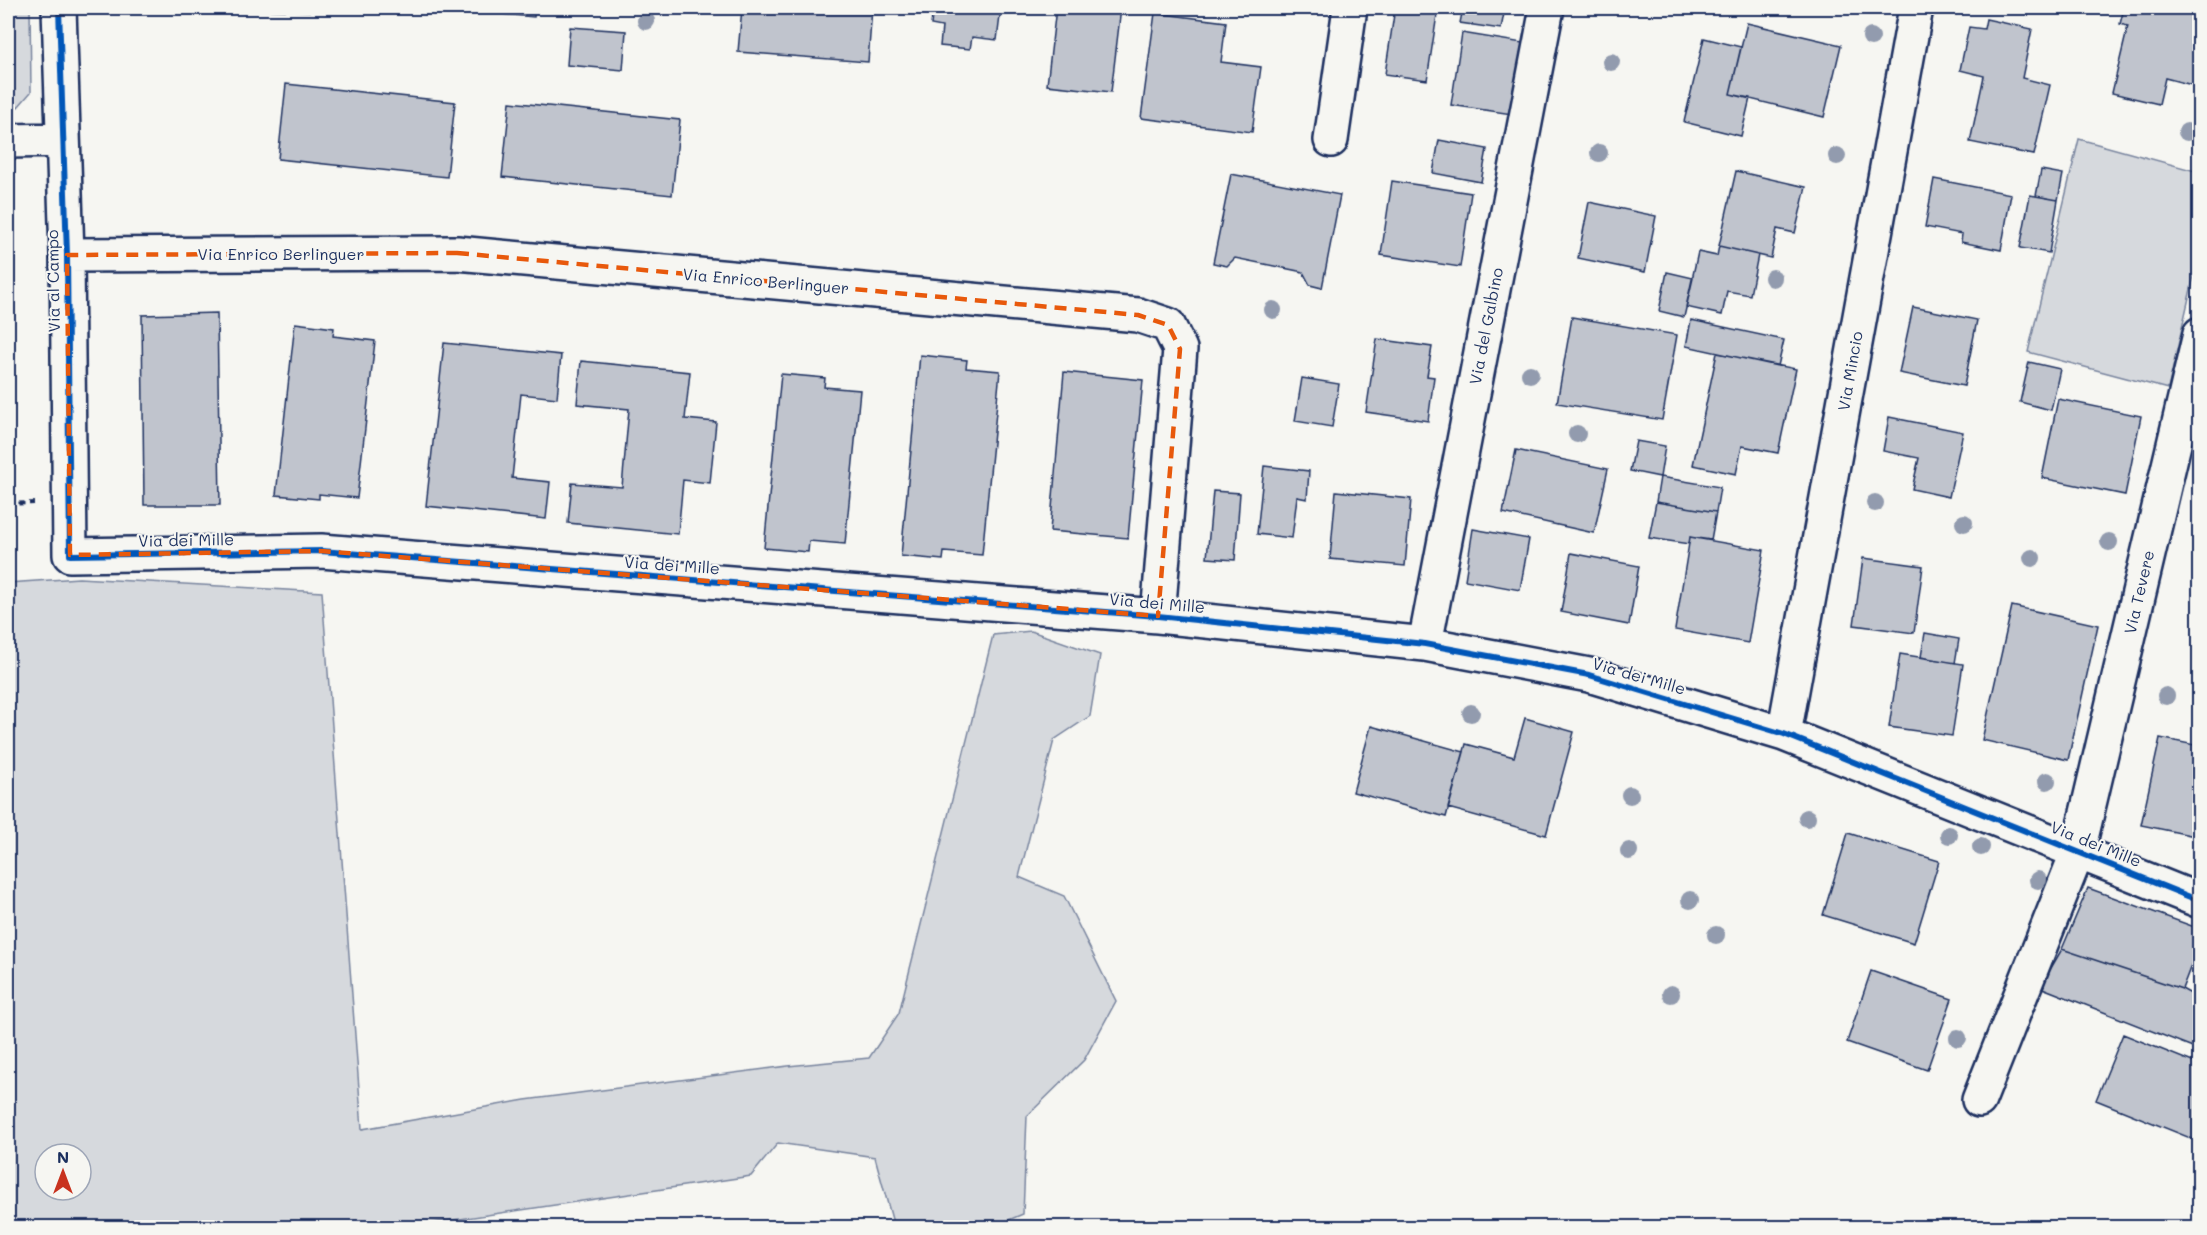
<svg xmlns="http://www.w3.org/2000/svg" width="2207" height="1235" font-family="Mali,sans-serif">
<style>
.green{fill:#d6d9dd;stroke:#78849e;stroke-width:1.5;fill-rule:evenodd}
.building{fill:#c0c4cd;stroke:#1b2f5e;stroke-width:1.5}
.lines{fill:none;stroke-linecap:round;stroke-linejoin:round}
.minor-casing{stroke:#1b2f5e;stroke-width:38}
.path{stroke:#1b2f5e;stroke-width:4;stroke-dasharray:6 4.5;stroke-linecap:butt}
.minor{stroke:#f6f6f2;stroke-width:33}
.cycleway-casing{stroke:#f6f6f2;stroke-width:10}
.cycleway{stroke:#0057b8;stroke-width:6}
.tree{fill:#929bae}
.marked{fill:none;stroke:#e8590c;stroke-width:4.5;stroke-dasharray:12 8;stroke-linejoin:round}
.labels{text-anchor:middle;stroke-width:4.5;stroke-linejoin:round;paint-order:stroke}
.street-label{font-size:16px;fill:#1b2f5e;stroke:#f6f6f2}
</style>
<rect width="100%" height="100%" fill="#f6f6f2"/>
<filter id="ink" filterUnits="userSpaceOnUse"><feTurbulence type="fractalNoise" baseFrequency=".0167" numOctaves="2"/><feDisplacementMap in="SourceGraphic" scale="12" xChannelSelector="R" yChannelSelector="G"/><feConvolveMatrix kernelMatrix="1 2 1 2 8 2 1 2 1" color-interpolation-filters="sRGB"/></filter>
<g filter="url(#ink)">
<!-- green -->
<path class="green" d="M8,8H30L31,92L18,107H8Z
M2079,139L2199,172V254L2168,389L2028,352Z
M8,199L11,566H8Z
M79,578L322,592L362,1129L525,1100L788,1066L869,1058L899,1013L993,635L1031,631L1100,655L1090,716L1054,740L1019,877L1064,896L1116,1001L1084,1060L1027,1116L1023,1214L992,1227H903L893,1223L875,1157L778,1143L751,1176L406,1227H8V583ZM45,1154H81V1190H45Z"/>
<!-- building -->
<path class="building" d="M227,8H381V13Z
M468,8H535L534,17L467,11Z
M742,8H872L868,62L738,52Z
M933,8H1001L997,40L972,37L970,49L940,46L942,27L931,25Z
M1056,8H1121L1111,92L1047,85Z
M1395,8H1438L1427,80L1385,74Z
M1463,8H1505L1501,29L1460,23Z
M2124,8H2200V87L2165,78L2159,104L2112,93L2128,26L2120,24Z
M1155,13L1226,22L1221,62L1261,67L1252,132L1141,118Z
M1986,19L2032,29L2022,78L2050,85L2034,155L1970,142L1984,76L1960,70L1969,27L1984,29Z
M1747,23L1841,45L1824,117L1730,94Z
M570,27L626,31L623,70L567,65Z
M1462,33L1523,43L1512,114L1451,105Z
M1704,38L1741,47L1730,94L1750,98L1741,136L1684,122Z
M286,84L455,102L447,177L278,159Z
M510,102L680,120L672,195L502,177Z
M1439,140L1487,149L1481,182L1433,173Z
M2041,170L2063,174L2058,200L2036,196Z
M1736,171L1806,187L1795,233L1777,229L1771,258L1719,246Z
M1231,174L1340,195L1322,288L1310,285L1303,272L1235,258L1227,266L1213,263Z
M1934,179L2011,194L2001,250L1961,242L1962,234L1925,227Z
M1392,181L1471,193L1460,267L1381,255Z
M2030,195L2058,200L2049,253L2020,248Z
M1589,202L1656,216L1645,272L1578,258Z
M1719,246L1758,255L1750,295L1727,291L1722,315L1686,307L1698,252L1717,256Z
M1667,272L1693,278L1684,317L1659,311Z
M1913,307L1977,320L1964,386L1899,373Z
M217,313L220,505H144L142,315Z
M1572,317L1677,335L1662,420L1557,403Z
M1691,320L1784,340L1778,366L1686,346Z
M295,323L334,328L333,336L375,341L357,498L319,494V499L276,495Z
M1377,339L1432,347L1427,376L1434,377L1428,421L1366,412Z
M444,343L561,355L557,398L521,394L512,478L550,482L546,519L426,506Z
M1717,353L1796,369L1778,453L1742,446L1736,474L1693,465Z
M920,355L967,360L966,368L1000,371L982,555L944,552L943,560L901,556Z
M581,361L690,372L685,419L716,422L710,483L683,480L678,534L568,523L572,483L622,487L629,409L577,404Z
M2029,362L2060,369L2051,410L2020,402Z
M1064,372L1143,380L1128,538L1050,531Z
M781,374L825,378L824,387L860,390L845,544L809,541L808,552L764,548Z
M1302,378L1339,384L1332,427L1295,421Z
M2058,399L2141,416L2125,495L2042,478Z
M1889,417L1963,432L1949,497L1912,489L1919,458L1883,451Z
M1636,441L1665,446L1660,477L1630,471Z
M1516,450L1608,469L1594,533L1503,513Z
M1264,466L1309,471L1307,499L1297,497L1292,538L1257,534Z
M1660,477L1720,487L1716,512L1656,502Z
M1213,491L1240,493L1235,560L1207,558Z
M1336,491L1411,499L1405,566L1330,559Z
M1656,502L1716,512L1711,540L1690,537L1689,544L1649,538Z
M1473,529L1529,539L1520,590L1465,580Z
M1690,537L1764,550L1748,643L1675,630Z
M1571,553L1639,566L1629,625L1561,612Z
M1863,558L1923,566L1914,633L1854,625Z
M2012,606L2098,625L2068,760L1982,740Z
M1925,633L1959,639L1955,663L1921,657Z
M1900,654L1963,664L1952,736L1889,727Z
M1525,718L1574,732L1546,835L1448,808L1466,744L1514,757Z
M1371,726L1464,752L1446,817L1353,792Z
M2160,738L2200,746V837L2141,825Z
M1848,833L1939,861L1914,943L1823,915Z
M2088,888L2200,929V942L2182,989L2062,949Z
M2062,949L2182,989L2200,999V1037L2195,1048L2040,987Z
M1871,971L1952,999L1927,1070L1847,1042Z
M2123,1034L2200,1065V1142L2096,1100Z"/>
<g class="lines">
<!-- minor casing -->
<g class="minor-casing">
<path id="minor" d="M59,8L67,255L70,555L321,551L1158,616L1425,644L1589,675L1784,734L2200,901
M1331,140L1350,8
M8,141L62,140
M67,255L457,253L1138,315L1168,325L1180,349L1158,616
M1425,644L1547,8
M1784,734L1916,8
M1979,1100L2078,851L2200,334"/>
</g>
<!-- path -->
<path class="path" d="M8,504L34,503"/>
<!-- minor -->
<use href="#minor" class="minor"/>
<!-- cycleway casing -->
<g class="cycleway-casing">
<path id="cycleway" d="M59,8L67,255L70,555L321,551L1158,616L1425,644L1589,675L1784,734L2200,901"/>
</g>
<!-- cycleway -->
<use href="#cycleway" class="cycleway"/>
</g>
<!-- trees -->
<g class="tree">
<circle cx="646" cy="21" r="9"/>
<circle cx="1871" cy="37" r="9"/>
<circle cx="1611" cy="62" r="9"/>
<circle cx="2187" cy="132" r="9"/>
<circle cx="1599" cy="153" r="9"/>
<circle cx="1837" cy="156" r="9"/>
<circle cx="1773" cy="278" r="9"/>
<circle cx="1273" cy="310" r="9"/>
<circle cx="1530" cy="374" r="9"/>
<circle cx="1577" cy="434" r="9"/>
<circle cx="1875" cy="503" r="9"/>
<circle cx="1964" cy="523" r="9"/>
<circle cx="2109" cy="542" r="9"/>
<circle cx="2032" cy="558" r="9"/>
<circle cx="2166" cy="696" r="9"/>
<circle cx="1471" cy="713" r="9"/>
<circle cx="2047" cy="781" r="9"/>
<circle cx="1630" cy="795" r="9"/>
<circle cx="1807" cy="818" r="9"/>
<circle cx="1949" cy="835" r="9"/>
<circle cx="1981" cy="847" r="9"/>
<circle cx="1629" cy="851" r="9"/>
<circle cx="2038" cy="880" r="9"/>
<circle cx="1690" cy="900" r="9"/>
<circle cx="1716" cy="935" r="9"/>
<circle cx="1671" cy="994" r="9"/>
<circle cx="1958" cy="1038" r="9"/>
</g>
</g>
<!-- marked area -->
<path class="marked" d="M457,253L1138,315L1168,325L1180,349L1158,616L321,551L70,555L67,255Z"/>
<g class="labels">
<!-- street labels -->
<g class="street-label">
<text x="281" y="260">Via Enrico Berlinguer</text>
<text transform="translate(53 281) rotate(-91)" y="6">Via al Campo</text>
<text transform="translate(766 281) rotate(5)" y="6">Via Enrico Berlinguer</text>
<text transform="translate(1486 326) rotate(-79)" y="6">Via del Galbino</text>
<text transform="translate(1850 371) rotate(-80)" y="6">Via Mincio</text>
<text transform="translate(186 540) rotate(-1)" y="6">Via dei Mille</text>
<text transform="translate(672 565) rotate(4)" y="6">Via dei Mille</text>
<text transform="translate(2139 592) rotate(-77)" y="6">Via Tevere</text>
<text transform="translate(1157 603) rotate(5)" y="6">Via dei Mille</text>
<text transform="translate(1639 676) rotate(16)" y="6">Via dei Mille</text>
<text transform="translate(2096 844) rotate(22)" y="6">Via dei Mille</text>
</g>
</g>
<!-- margin -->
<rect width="2207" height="1235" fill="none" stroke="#f6f6f2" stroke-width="30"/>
<rect x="15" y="15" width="2177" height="1205" fill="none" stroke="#1b2f5e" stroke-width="2" filter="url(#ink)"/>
<!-- north arrow -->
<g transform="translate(63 1172)"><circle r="28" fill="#f6f6f2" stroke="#9ea6b7" stroke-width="1.5"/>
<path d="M0-4.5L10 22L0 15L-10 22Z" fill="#c8321e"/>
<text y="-9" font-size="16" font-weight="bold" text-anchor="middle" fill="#1b2f5e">N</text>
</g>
</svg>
